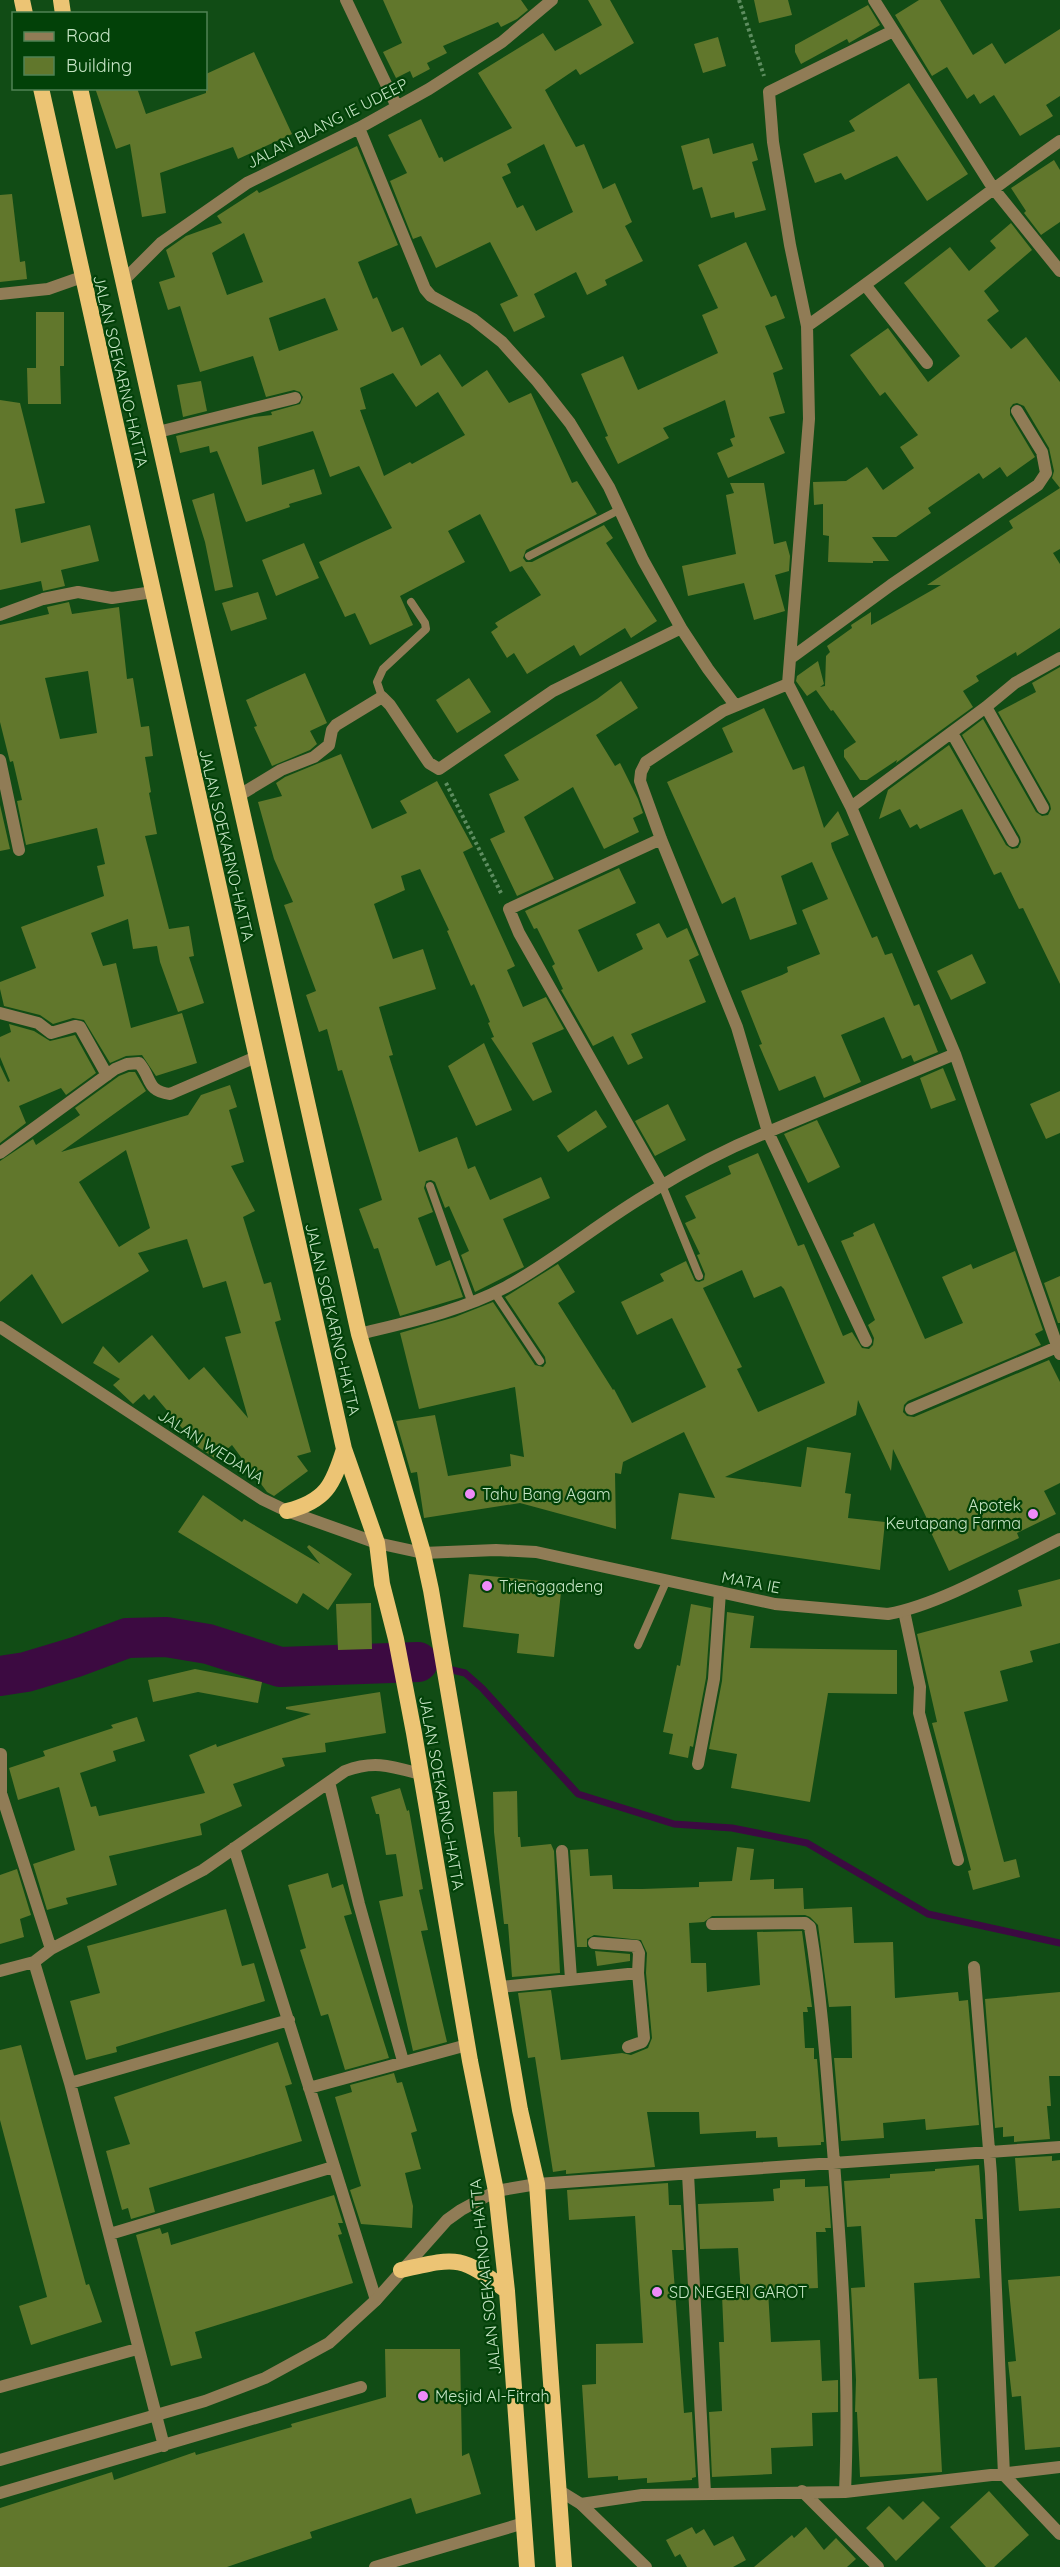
<svg xmlns="http://www.w3.org/2000/svg" width="1060" height="2567" font-family="Quicksand,sans-serif">
<style>
.lines{fill:none;stroke-linecap:round;stroke-linejoin:round}
.stream{stroke:#3c0a41;stroke-width:7}
.river{stroke:#3c0a41;stroke-width:40}
.building{fill:#61772c;fill-rule:evenodd}
.path{stroke:#5e8d60;stroke-width:4;stroke-dasharray:3 3;stroke-linecap:butt}
.service{stroke:#907c56;stroke-width:8}
.minor{stroke:#907c56;stroke-width:12}
.tertiary{stroke:#907c56;stroke-width:12}
.trunk{stroke:#ecc474;stroke-width:16}
.poi-dot{fill:#ee8bf8;stroke:#024108;stroke-width:2}
.labels{text-anchor:middle;stroke-width:4.5;stroke-linejoin:round;paint-order:stroke}
.street-label{font-size:16px;fill:#c6e4c5;stroke:#024108}
.poi-label{font-size:16px;fill:#c6e4c5;stroke:#024108;text-anchor:start}
</style>
<rect width="100%" height="100%" fill="#114c15"/>
<g class="lines">
<!-- stream -->
<path class="stream" d="M418,1662L465,1673L482,1688L578,1794L674,1824L732,1828L807,1843L928,1914L1060,1943"/>
<!-- river -->
<path class="river" d="M0,1676L26,1672L76,1657L127,1638L166,1637L208,1644L280,1667L418,1662"/>
</g>
<!-- building -->
<path class="building" d="M383,0H521L528,10L517,19L501,27L498,22L443,46L447,53L427,63L430,69L413,78L410,71L396,78L383,52L402,43Z
M588,0H610L634,43L580,75L576,69L545,90L576,147L584,144L603,189L615,183L632,222L625,226L643,261L605,280L607,285L587,295L576,272L534,294L545,317L514,332L500,304L518,296L490,242L436,268L421,236L413,239L390,181L407,173L388,135L421,119L439,158L442,157L444,162L512,128L478,73L543,33L555,51L602,25ZM544,144L573,212L536,231L523,205L517,208L502,177L511,173L507,164Z
M754,0H788L792,15L759,23Z
M919,0H940L973,55L992,43L1005,64L1060,29V96L1046,105L1053,116L1020,136L994,95L980,104L974,94L967,99L947,67L932,76L895,15Z
M868,5L880,25L849,43L847,39L801,64L795,52V45Z
M718,37L726,66L703,73L694,44Z
M254,52L292,134L238,159L233,147L160,173L166,213L142,217L130,144L116,149L95,88H137L146,114L206,93V74Z
M909,83L968,174L927,201L897,156L845,180L841,173L815,183L803,154L855,131L849,121Z
M709,138L713,154L753,143L758,160L752,162L766,210L735,218L734,212L711,218L702,187L693,190L681,146Z
M357,146L398,245L358,262L373,299L377,297L392,332L403,327L421,366L440,354L462,387L487,370L509,403L531,393L572,483L577,481L597,514L526,550L523,558L526,562H532L604,525L613,538L606,543L657,621L631,638L625,628L580,656L574,645L527,674L514,653L507,658L491,632L498,627L495,623L541,595L522,566L510,572L480,514L448,531L465,562L400,596L413,625L370,645L355,613L345,617L319,562L392,528L359,466L330,477L313,431L258,447L262,485L314,469L322,494L289,504L290,507L246,522L217,451L210,453L209,446L180,453L176,436L254,417L272,415L271,412L300,404L303,397L300,392L294,390L266,397L253,356L200,372L180,306L168,310L159,282L175,277L166,250L186,236L222,223L217,216L257,190L259,193ZM244,233L263,282L227,295L212,253ZM325,298L338,330L279,351L269,318ZM393,373L416,407L438,392L465,435L412,464L410,462L384,476L360,410L366,409L360,388Z
M1054,160L1060,170V222L1041,235L1024,213L1026,211L1011,188Z
M12,194L20,262L25,261L27,279L0,282V195Z
M1011,223L1032,250L984,291L999,311L987,320L1011,349L1026,337L1060,382V488L1052,478L1054,471L1049,448L1024,406L1017,403L1013,404L1010,408V415L1035,457L1007,477L1000,467L983,479L979,473L928,508L931,513L896,537H872L889,561H873V563L828,562L829,536L823,535V504L814,505L813,482L846,481L867,467L883,490L914,468L900,447L918,435L885,392L880,396L850,355L888,328L928,382L960,356L904,283L950,247L969,271L996,248L990,241Z
M746,242L771,297L776,295L785,318L765,326L783,369L773,373L785,413L769,417L785,453L728,478L717,453L733,446L730,439L735,437L725,400L663,428L669,438L618,464L605,437L608,436L581,374L623,356L638,390L718,353L702,315L718,308L698,265Z
M36,312H64V366H60L61,404H28L27,368H36Z
M201,381L207,411L183,417L177,385Z
M0,400L20,403L45,503L15,509L21,543L90,525L99,561L61,570L65,586L43,591L41,581L0,590Z
M730,483H764L774,544L786,541L790,556L789,571L775,575L785,611L754,620L744,583L688,596L682,566L736,554L726,495L734,493Z
M1060,488V549L1053,553L1060,564V628L1017,656L1016,652L976,676L979,681L963,691L973,707L896,763L897,760L867,780H860L844,757V750L856,742L833,710L831,711L816,690L807,696L796,681L797,676L818,661L824,684L820,687L825,686L826,656L830,652L827,646L852,628L851,625L871,612V625L941,585H927L1013,528L1009,521Z
M214,493L233,587L215,591L205,542L192,500Z
M304,543L319,578L276,596L262,560Z
M258,592L267,619L231,631L222,603Z
M69,602L72,614L119,607L127,679L133,678L141,727L149,726L153,756L145,757L151,792L149,793L157,834L145,836L169,929L189,926L194,956L189,957L204,1003L178,1012L160,962L157,946L133,949L128,919L91,933L103,966L116,963L131,1028L182,1013L197,1063L156,1076L142,1055L126,1056L110,1063L84,1020L73,1018L53,1024L40,1015L4,1006L0,989V982L36,968L21,927L104,896L97,866L105,864L97,828L26,845L17,801L22,800L13,761L10,762L0,722V625L49,614L47,607ZM88,671L97,733L60,739L45,678Z
M1060,667V984L1023,908L1019,909L1001,872L994,875L962,809L920,829L917,824L910,828L900,809L879,819L888,790L949,745L1006,845L1012,849L1018,848L1021,842L1020,837L962,735L983,719L1036,812L1042,816L1048,815L1051,809L1050,804L998,712L1036,692L1032,683Z
M305,673L327,723L310,731L317,744L310,750L272,766L254,727L257,726L246,700Z
M469,678L491,712L457,733L436,700Z
M621,681L638,708L596,735L615,766L620,763L638,799L643,813L633,818L639,832L604,849L573,787L524,817L554,879L517,896L490,839L505,832L489,794L519,780L504,755L597,699Z
M764,708L793,770L804,766L824,828L838,811L849,835L831,843L832,848L872,938L877,936L885,955L892,953L914,1006L919,1004L938,1052L914,1062L911,1055L902,1059L884,1017L841,1035L861,1082L824,1098L815,1076L779,1091L759,1045L762,1044L741,991L782,975L788,972L787,967L820,954L802,910L828,899L812,862L781,876L797,924L750,940L735,897L722,904L667,782L733,752L722,728Z
M341,754L372,829L407,813L400,801L437,781L473,847L463,852L515,966L507,970L523,1007L546,997L564,1029L532,1043L552,1092L533,1101L491,1038L494,1037L488,1023L490,1022L474,984L471,986L447,931L449,930L420,869L401,876L405,890L374,904L393,959L423,949L436,989L379,1007L393,1055L389,1056L419,1152L457,1137L468,1169L475,1166L490,1200L541,1177L550,1198L503,1219L524,1267L475,1292L461,1255L469,1251L449,1206L445,1208L435,1182L431,1180L426,1181L424,1188L433,1212L418,1218L436,1266L450,1260L463,1297L400,1316L378,1248L374,1249L359,1209L382,1200L342,1070L338,1071L327,1029L319,1032L306,995L316,991L284,905L293,902L274,859L258,802L282,796L276,783L285,777Z
M0,805L10,849L0,851Z
M619,868L636,903L578,930L598,972L643,949L636,934L659,923L667,938L687,928L699,955L689,960L706,1002L631,1034L643,1058L628,1065L613,1036L593,1046L561,990L563,989L552,966L555,964L537,928L534,929L525,911Z
M972,954L986,983L951,1000L937,971Z
M9,1024L34,1031L50,1041L75,1035L96,1073L66,1095L61,1088L19,1106L26,1123L0,1143V1065L8,1082L10,1081L0,1057V1037L11,1032Z
M484,1043L512,1110L476,1126L448,1066Z
M943,1068L956,1100L931,1109L920,1078Z
M129,1072H135L146,1091L61,1152L188,1115L201,1095L230,1085L237,1107L229,1110L244,1162L231,1166L255,1211L243,1217L264,1284L271,1282L281,1320L275,1322L311,1452L297,1456L308,1471L274,1496L267,1492L232,1445L216,1459L198,1447L154,1395L149,1400L144,1394L133,1404L113,1385L120,1379L93,1363L103,1346L119,1363L152,1335L189,1380L204,1367L248,1418L225,1337L241,1333L226,1281L203,1288L187,1239L138,1253L149,1271L62,1324L32,1274L0,1302V1161L33,1139L36,1145L80,1115L75,1108L119,1076ZM126,1150L150,1228L119,1247L79,1182Z
M1060,1091V1133L1046,1139L1030,1104Z
M668,1104L686,1140L655,1156L635,1121Z
M596,1110L607,1127L568,1152L557,1136Z
M817,1120L840,1167L808,1183L784,1134Z
M758,1153L798,1246L804,1244L843,1336L852,1332L862,1348L869,1349L873,1345L874,1338L868,1325L875,1320L841,1241L854,1236L853,1233L874,1223L925,1339L963,1323L942,1277L971,1264L973,1269L1015,1251L1043,1330L1035,1334L1041,1345L908,1401L904,1405L903,1412L907,1416L914,1417L1049,1360L1060,1382V1483L1044,1491L1056,1514L1017,1533L1019,1538L949,1571L928,1526L931,1527L893,1449L891,1471L858,1400L856,1415L725,1477L801,1487L807,1447L851,1453L845,1493L851,1494L848,1518L885,1522L880,1570L671,1539L679,1493L715,1498L684,1432L623,1462L621,1474L615,1473L616,1529L520,1503L424,1518L417,1472L411,1473L396,1421L435,1415L448,1476L511,1466L510,1454L524,1457L515,1387L419,1409L400,1333L455,1317L493,1302L535,1365L543,1367L546,1363L545,1357L505,1297L558,1264L575,1292L558,1303L613,1390L614,1389L632,1423L706,1387L672,1318L637,1335L621,1302L664,1281L660,1274L686,1261L695,1281L699,1282L704,1280L705,1274L697,1255L700,1254L685,1223L696,1218L685,1196L731,1174L728,1166ZM742,1270L754,1298L781,1286L784,1289L825,1383L758,1412L737,1369L742,1367L703,1288Z
M1060,1276V1323H1058L1044,1283Z
M203,1495L242,1522L244,1519L320,1564L307,1547L309,1545L352,1574L328,1610L303,1593L297,1604L178,1532Z
M469,1574L562,1583L554,1657L517,1653L519,1634L463,1627Z
M1060,1579V1643L1030,1651L1033,1662L1000,1671L1008,1701L964,1712L1004,1862L1016,1859L1020,1877L973,1890L968,1871L971,1870L932,1723L937,1722L917,1634L1022,1606L1018,1590Z
M371,1603L372,1649L338,1650L336,1604Z
M691,1604L711,1608L706,1678L693,1747L690,1746L688,1758L669,1754L673,1734L663,1732L677,1665L680,1666Z
M727,1612L754,1616L750,1648L897,1650V1694L828,1693L810,1802L731,1788L737,1754L709,1749L722,1681Z
M195,1669L262,1682L258,1703L198,1692L153,1702L148,1680Z
M380,1692L386,1733L325,1743L326,1752L282,1758L285,1766L233,1784L242,1806L200,1824L202,1835L109,1856L117,1885L66,1898L68,1904L47,1910L33,1864L75,1850L59,1787L18,1800L9,1768L45,1756L43,1751L113,1728L111,1725L137,1717L145,1741L113,1751L116,1761L80,1773L91,1807L96,1806L99,1816L205,1793L189,1755L216,1744L217,1747L311,1714L286,1709V1707Z
M400,1788L407,1811L409,1810L423,1889L419,1890L428,1930L421,1931L447,2042L413,2051L379,1901L403,1896L396,1854L386,1855L379,1814H376L371,1797Z
M517,1791L518,1837H520L521,1847L551,1844L554,1851L560,1973L512,1977L508,1924H504L494,1832L493,1792Z
M737,1847L754,1849L750,1880L774,1879V1889L803,1888L804,1909L852,1907L854,1943L893,1942L895,1998L958,1992L959,2001L968,2000L979,2125L926,2130L925,2119L883,2123L884,2138L841,2141L834,2058H852L851,2006L829,2007L818,1925L810,1917L805,1915L712,1916L704,1922L689,1923L691,1963H706L707,1992L760,1985L757,1932L802,1931L812,2007H807L808,2012H803L805,2048H814V2059H817L824,2142H821V2145L778,2147L777,2137L756,2138V2131L700,2134L699,2112H647L655,2167L566,2174V2170L553,2172L535,2057L528,2058L518,1993L551,1990L561,2060L622,2053L631,2055L648,2048L652,2038L646,1973L647,1953L641,1940L594,1935L587,1939V1947H577L570,1850L588,1849L590,1876L612,1875L613,1889H642L699,1887V1882L732,1881Z
M17,1869L31,1915L20,1919L24,1937L0,1944V1875Z
M328,1873L332,1888L343,1884L352,1914L344,1916L389,2058L345,2070L328,2014L321,2016L300,1950L306,1948L288,1885Z
M226,1909L242,1966L254,1963L265,2001L116,2047L117,2052L86,2060L70,2001L100,1993L87,1946Z
M595,1951L630,1954V1961L597,1966Z
M1060,1992V2076H1049L1051,2106H1047L1050,2139L1014,2142V2136L1003,2137V2127L995,2128L985,1999Z
M278,2042L292,2084L285,2086L302,2141L149,2188L155,2212L131,2219L128,2208L122,2210L106,2151L130,2144L114,2097Z
M21,2045L86,2285L89,2284L102,2322L31,2345L19,2306L47,2297L0,2120V2050Z
M394,2073L397,2083L402,2082L417,2131L411,2133L421,2169L405,2173L413,2206L412,2228L361,2224L350,2190L361,2186L335,2097L352,2092L350,2085Z
M1052,2156V2161L1060,2160V2208L1019,2211L1015,2158Z
M979,2165L983,2219H975L980,2278L914,2283L919,2379L937,2378L942,2472L860,2477L857,2412H855L856,2380L851,2288L865,2287L861,2226L847,2227L844,2181L890,2178V2174L935,2171V2169Z
M805,2179V2187L828,2186L831,2228H825L826,2232H816L818,2288L768,2290L771,2342L820,2340L822,2381L838,2380V2412L812,2413L813,2446L771,2448L772,2474L712,2477L709,2412L722,2411L719,2342H724L722,2295L741,2294L738,2248L700,2249L698,2204L774,2201L773,2189L780,2188V2180Z
M668,2183L669,2205H681L684,2250H672L684,2413L692,2412L696,2477L692,2478V2480L647,2483V2478L618,2480V2476L588,2478L582,2385L596,2384V2344L643,2343L635,2216L569,2220L567,2190Z
M334,2195L343,2223H338L342,2234L338,2235L353,2283L195,2332L202,2358L171,2366L136,2235L160,2228L162,2234L168,2232L171,2245Z
M1060,2276V2447L1025,2450L1021,2396L1012,2397L1008,2362L1016,2361L1008,2280Z
M385,2349H460L462,2456L469,2453L481,2494L416,2514L411,2498L310,2532L312,2538L227,2567H0V2508L112,2472L114,2480L195,2452L196,2455L292,2427L291,2424L386,2397Z
M989,2491L1029,2535L994,2567H986L950,2527Z
M923,2501L940,2518L896,2561L866,2528L889,2506L903,2520Z
M692,2527L696,2534L704,2529L714,2546L733,2536L746,2560L733,2567H687L680,2554L675,2557L666,2540Z
M806,2527L824,2550L836,2538L856,2559L847,2567H754L792,2535L794,2538Z"/>
<g class="lines">
<!-- path -->
<path class="path" d="M739,0L764,76
M446,783L502,895"/>
<!-- service -->
<path class="service" d="M529,556L619,510
M382,697L377,682L383,669L426,629L425,623L411,602
M662,1185L699,1276
M430,1186L471,1301
M494,1292L540,1361
M638,1645L666,1582"/>
<!-- minor -->
<path class="minor" d="M346,0L397,107
M874,0L993,188L1060,271
M893,31L769,92L773,142L790,245L807,326L809,419L788,684L851,807L955,1054L1060,1354
M359,128L425,289L431,296L473,319L502,342L537,381L570,423L609,487L643,560L681,628
M122,282L161,243L247,183L359,128L429,89L502,42L552,0
M866,286L927,363
M0,294L48,289L82,277
M807,326C893,267 974,201 1060,141
M158,432L295,398
M0,615L43,599L78,592L112,598L153,592
M791,658L891,585L1038,485L1046,473L1042,452L1017,411
M788,684L723,711L646,762L641,772L640,781L661,839L737,1027L768,1132L955,1054
M986,707L1043,808
M952,733L1013,841
M0,760L19,850
M238,796L281,770L314,757L329,745L332,730L336,725L382,697L390,705L429,763L439,769L553,691L681,628L708,669L735,705
M851,807L986,707L1015,683L1060,658
M661,839L509,909L519,933L662,1185
M0,1013L38,1023L51,1033L75,1026L80,1027L107,1075
M0,1153L115,1069L127,1064L139,1063C152,1078 146,1091 170,1094L256,1057
M359,1334C408,1322 461,1311 506,1287C557,1259 601,1221 651,1192C688,1169 728,1148 768,1132L866,1341
M911,1409L1057,1347
M904,1611L920,1687L919,1713L958,1860
M1,1754V1793L51,1949
M698,1764L714,1679L720,1592
M329,1782L359,1904L403,2061
M234,1848L376,2300
M562,1851L571,1979
M712,1924L805,1923L810,1927C822,2001 827,2075 833,2150C842,2264 850,2377 845,2492
M594,1943L636,1946L639,1953L638,1973
M34,1962L70,2083L164,2446
M974,1967L991,2174L1004,2475L1060,2534
M0,1971L34,1962L51,1949L203,1870L345,1771C374,1760 391,1766 420,1774
M500,1987L638,1973L644,2038L642,2042L628,2047
M70,2083L289,2020
M309,2088L467,2045
M688,2174L705,2493
M537,2184L1060,2147
M110,2234L333,2167
M0,2387L137,2349
M802,2491L878,2567
M0,2493L361,2387
M581,2504L642,2495L845,2492L1060,2467
M375,2567L524,2523"/>
<!-- tertiary -->
<path class="tertiary" d="M0,1327L262,1499L287,1511L377,1543L423,1553L496,1550L536,1552L775,1604L888,1614C942,1604 1009,1564 1060,1539
M0,2460L205,2401L265,2378L329,2343L376,2300L447,2220L461,2210L496,2191L537,2184
M560,2491L581,2504L646,2567"/>
<!-- trunk -->
<path class="trunk" d="M22,0L25,14
M61,0L63,14
M41,88L344,1449L377,1543L382,1584L396,1639L414,1733L470,2061L496,2191L507,2291L527,2567
M80,88L359,1334L423,1553L431,1590L520,2110L537,2184L564,2567
M287,1511C326,1501 333,1485 344,1449
M401,2270C458,2257 460,2255 507,2291"/>
</g>
<!-- markers -->
<g class="poi-dot">
<circle cx="470" cy="1494" r="6"/>
<circle cx="1033" cy="1514" r="6"/>
<circle cx="487" cy="1586" r="6"/>
<circle cx="657" cy="2292" r="6"/>
<circle cx="423" cy="2396" r="6"/>
</g>
<g class="labels">
<!-- street labels -->
<g class="street-label">
<text transform="translate(327 123) rotate(-27)" y="6">JALAN BLANG IE UDEEP</text>
<text transform="translate(121 371) rotate(77)" y="6">JALAN SOEKARNO-HATTA</text>
<text transform="translate(227 845) rotate(77)" y="6">JALAN SOEKARNO-HATTA</text>
<text transform="translate(333 1319) rotate(77)" y="6">JALAN SOEKARNO-HATTA</text>
<text transform="translate(211 1446) rotate(33)" y="6">JALAN WEDANA</text>
<text transform="translate(751 1582) rotate(11)" y="6">MATA IE</text>
<text transform="translate(442 1793) rotate(80)" y="6">JALAN SOEKARNO-HATTA</text>
<text transform="translate(485 2277) rotate(-96)" y="6">JALAN SOEKARNO-HATTA</text>
</g>
<!-- poi labels -->
<g class="poi-label">
<text x="482" y="1500">Tahu Bang Agam</text>
<text x="1021" y="1511" text-anchor="end">Apotek<tspan x="1021" dy="18">Keutapang Farma</tspan></text>
<text x="499" y="1592">Trienggadeng</text>
<text x="669" y="2298">SD NEGERI GAROT</text>
<text x="435" y="2402">Mesjid Al-Fitrah</text>
</g>
</g>
<!-- legend -->
<rect x="12" y="12" width="195" height="78" fill="#024108" stroke="#508254" stroke-width="1.5"/>
<rect x="24" y="32" width="30" height="9" fill="#907c56" stroke="#508254" stroke-width="1.5"/>
<text x="66" y="42" font-size="18" fill="#c6e4c5">Road</text>
<rect x="24" y="57" width="30" height="18" fill="#61772c" stroke="#508254" stroke-width="1.5"/>
<text x="66" y="72" font-size="18" fill="#c6e4c5">Building</text>
</svg>
